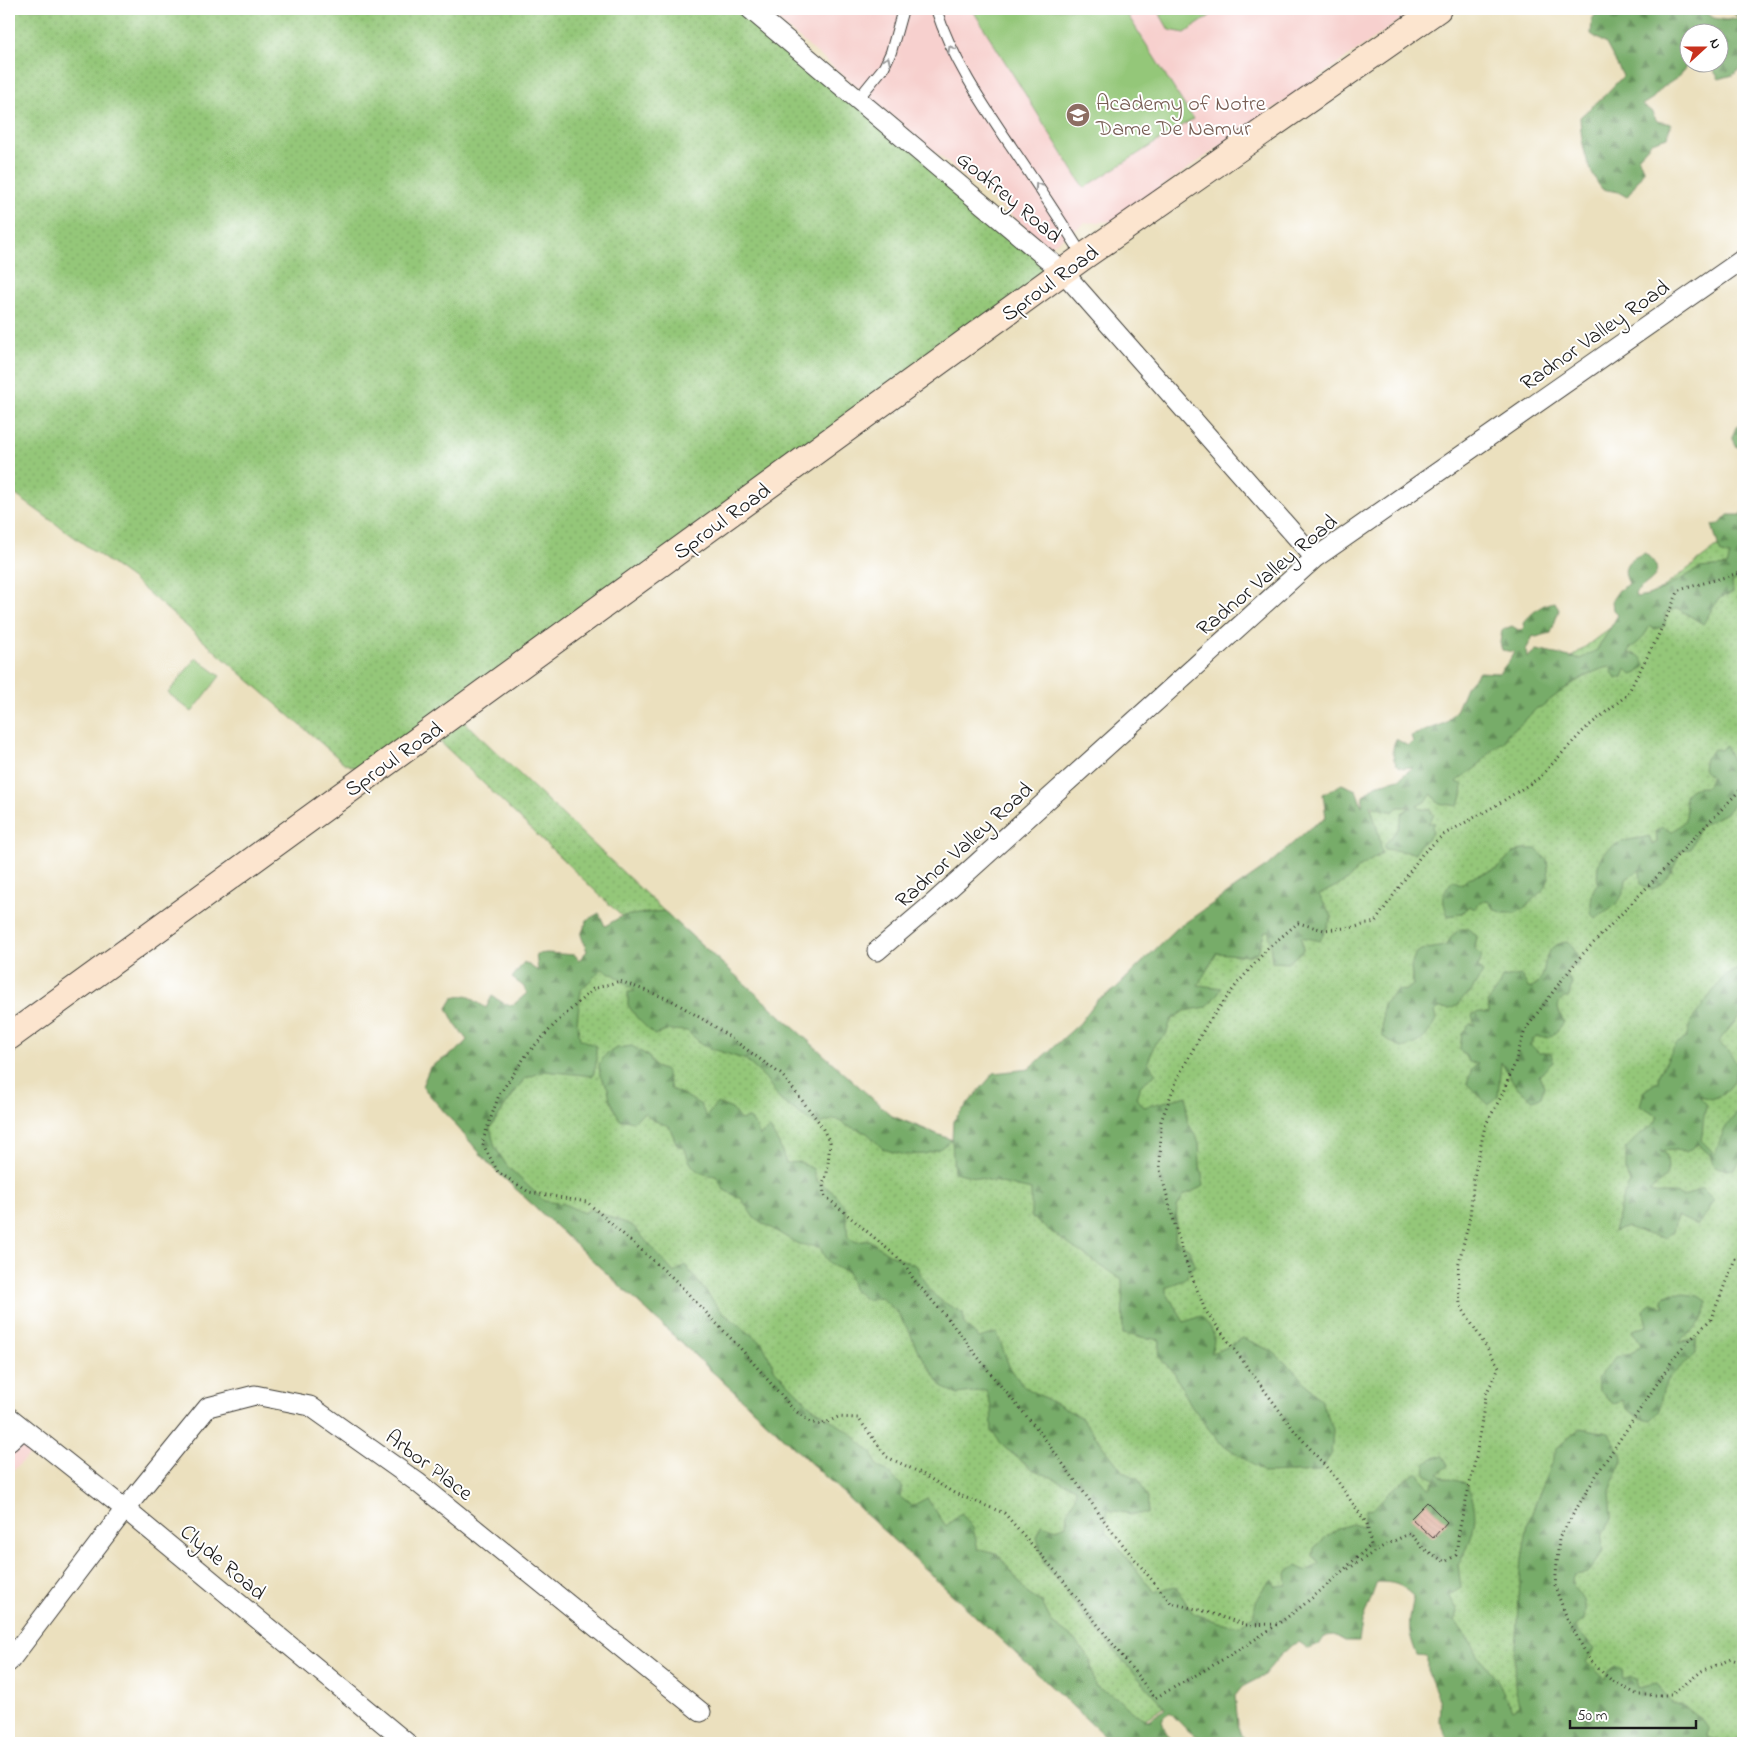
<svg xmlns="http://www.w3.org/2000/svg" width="1752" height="1752" font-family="'Indie Flower',sans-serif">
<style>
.built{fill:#f7d0ce}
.grass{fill:url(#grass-dots);stroke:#58724a}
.forest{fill:url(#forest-firs);stroke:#4a6442}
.garden{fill:#94c779;stroke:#58724a}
.building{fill:url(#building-back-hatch)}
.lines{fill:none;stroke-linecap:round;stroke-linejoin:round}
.service-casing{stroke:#3b3934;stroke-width:12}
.minor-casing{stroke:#3b3934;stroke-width:21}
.secondary-casing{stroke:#3b3934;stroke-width:28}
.path{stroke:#3b3934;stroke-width:3;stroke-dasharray:1 4;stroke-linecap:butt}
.service{stroke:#fff;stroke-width:10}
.minor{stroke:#fff;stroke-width:19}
.secondary{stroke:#fce5cf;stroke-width:26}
.oneway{stroke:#999}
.labels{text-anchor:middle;stroke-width:4;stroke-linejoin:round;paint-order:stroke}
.education-label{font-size:22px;fill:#785e54;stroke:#fff;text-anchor:start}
.street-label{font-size:22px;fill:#1c1c1c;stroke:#fff}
</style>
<defs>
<pattern id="grass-dots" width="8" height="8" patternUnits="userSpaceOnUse" patternTransform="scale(1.25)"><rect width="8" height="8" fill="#94c779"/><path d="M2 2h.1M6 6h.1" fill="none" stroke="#7faa68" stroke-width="1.8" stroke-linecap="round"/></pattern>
<pattern id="forest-firs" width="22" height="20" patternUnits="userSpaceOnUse" patternTransform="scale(1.25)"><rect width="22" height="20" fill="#77ac69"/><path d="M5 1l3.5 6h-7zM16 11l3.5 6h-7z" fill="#618b56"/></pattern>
<pattern id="building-back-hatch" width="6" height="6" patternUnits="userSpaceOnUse" patternTransform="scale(1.25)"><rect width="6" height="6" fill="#deac99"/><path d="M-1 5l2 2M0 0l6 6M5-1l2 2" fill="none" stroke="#be9383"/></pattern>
</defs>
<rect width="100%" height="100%" fill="#fff"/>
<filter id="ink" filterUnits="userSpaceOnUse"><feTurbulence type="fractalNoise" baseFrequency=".02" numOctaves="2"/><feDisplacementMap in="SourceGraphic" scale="10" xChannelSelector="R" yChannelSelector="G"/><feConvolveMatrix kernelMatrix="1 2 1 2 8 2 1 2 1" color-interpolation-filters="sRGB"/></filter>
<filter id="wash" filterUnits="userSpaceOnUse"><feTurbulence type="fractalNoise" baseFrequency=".0096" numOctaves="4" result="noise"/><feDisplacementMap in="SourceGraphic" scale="20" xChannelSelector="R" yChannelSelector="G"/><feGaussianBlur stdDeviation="1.12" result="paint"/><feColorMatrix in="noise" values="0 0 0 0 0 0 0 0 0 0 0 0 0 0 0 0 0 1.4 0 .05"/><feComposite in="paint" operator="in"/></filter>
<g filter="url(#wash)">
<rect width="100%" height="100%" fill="#ebe0be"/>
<!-- built -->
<path class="built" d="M764,9H1416L1113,221L1085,223L1049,247Z
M9,1429L35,1450L9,1474Z"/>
<!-- grass -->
<path class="grass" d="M9,9H750L1063,272L456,714L664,911L890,1115L952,1140L1204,936L1743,527V1743H1619L1498,1736L1401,1568L1109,1740L491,1166L422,1086L638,932L429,731L370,774L344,763L131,578L9,490Z"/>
<!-- forest -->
<path class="forest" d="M1600,9H1700L1714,18L1726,20L1738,18L1729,9H1743V67L1733,75L1719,79L1709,63L1720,62V32H1690L1689,61L1680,76L1662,88L1653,98L1642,105L1651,111L1657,121L1671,124L1667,137L1652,142L1638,157L1644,171L1627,197L1618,192L1602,189C1586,169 1581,142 1580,117L1605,95L1623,76L1606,44L1591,34L1592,19Z
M1743,423V449L1737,447L1732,437L1736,427Z
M1743,512V552L1741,554V566L1739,578L1732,582L1733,592L1718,599L1703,624L1677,608L1665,613V626L1655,629L1650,626C1644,636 1640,643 1630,648L1629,654C1640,654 1641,656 1645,666L1638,673L1632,675L1626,669L1623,677L1616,679L1611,670L1612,666C1585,672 1563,690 1541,707L1537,708L1520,725L1507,734L1504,742C1491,747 1484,762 1473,770C1467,774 1462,776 1457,782L1463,785L1462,796L1458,806L1438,803L1432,794L1426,801L1417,806L1421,809H1431V813L1434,815L1428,823H1435L1432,827L1433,832C1427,842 1420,841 1415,853L1385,849V844L1398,829L1402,813L1411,807H1398L1394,811C1384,811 1378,809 1370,804L1379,835L1382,853L1359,868L1348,880L1319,895L1332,917L1320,941L1301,937L1303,950L1288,963L1272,962L1269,931H1265L1258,952L1248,956L1217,953L1198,985L1222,988L1207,1007L1184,1011L1171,1020L1166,1035L1155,1043L1148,1062L1156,1074L1141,1085L1136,1097L1144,1107L1187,1096V1121L1199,1142L1200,1165L1204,1186L1184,1195L1177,1207L1175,1239L1190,1250L1195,1265L1184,1280L1166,1287V1292L1184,1322L1201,1316C1214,1332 1217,1333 1211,1353L1225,1348L1243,1338L1272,1351L1298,1374L1321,1401L1333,1429L1331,1455L1320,1471L1265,1473L1218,1441L1191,1405L1174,1373L1159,1357L1160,1340L1123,1334L1122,1280L1068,1244L1031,1217V1190L954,1172L952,1140L939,1149L925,1154L904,1155L883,1149L867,1133L848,1126L835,1119L816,1125L780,1100L766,1079L746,1060L704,1046L687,1031L670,1030L654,1035L637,1018L628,1005V992L635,991L616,976L602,969L581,990L577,1021L580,1039L596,1046V1064L593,1076L545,1071L524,1079L490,1128L495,1147L507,1166L544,1201L564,1204L584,1213L590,1209L633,1226L674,1273L685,1265L722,1312L762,1343L775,1370L812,1407L849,1432L872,1453L878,1467L887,1471L902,1486L900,1497L912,1506L927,1498L946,1526L961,1513L973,1528L978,1549L999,1555L1028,1594L1042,1603L1052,1623L1074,1639L1090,1660L1095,1686L1118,1698L1132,1712L1148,1720L1166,1709L1089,1622L1044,1564L1037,1537L1042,1524L1057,1529L1066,1525L1067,1512L1075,1497L1076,1488L1032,1469L1005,1448L992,1432L991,1407L986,1390L958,1394L943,1388L917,1349L910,1333L897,1312L880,1297L866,1300L853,1289L848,1272C831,1266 827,1264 820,1247L798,1244L754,1218L742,1199L724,1190L716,1176C696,1174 691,1168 685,1149L677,1145L669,1126L652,1120L645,1112L634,1121L620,1120L610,1100L608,1088L600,1076L599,1064L607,1053L618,1048L632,1046L649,1057L655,1067L666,1071L671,1089L686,1096L701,1105L706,1117L717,1103L732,1109L740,1120L749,1118L757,1127L759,1136L770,1129L779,1144L786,1163L800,1162L813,1169L816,1180L834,1193L845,1207L848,1238L857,1242L869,1240L889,1254L917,1266C930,1296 935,1298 963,1313L965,1325L979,1338L997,1333L1009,1366L1023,1386L1082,1418L1123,1472L1138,1479L1148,1499L1147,1514H1131L1109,1510L1107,1515L1105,1530L1154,1592L1175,1586L1193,1613L1218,1622L1240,1626L1254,1615C1255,1599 1260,1589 1273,1580L1275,1586L1287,1585L1286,1573L1296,1566L1306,1571L1320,1564L1313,1556L1314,1548L1327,1536L1338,1528L1352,1524L1363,1527L1366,1509L1374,1508L1392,1489L1417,1472L1430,1489L1435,1479L1425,1474L1426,1464L1435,1456L1443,1457L1448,1466L1438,1474C1444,1479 1457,1480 1465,1483C1468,1489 1472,1495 1473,1501C1479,1523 1469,1548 1458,1565L1461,1588L1449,1595L1458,1611L1455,1621L1472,1644L1486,1667L1498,1681L1512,1710L1519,1706L1515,1686L1514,1659L1522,1559L1528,1523L1557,1448L1580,1428L1609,1433L1621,1453L1622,1460L1610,1491L1612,1518L1603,1534L1602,1541L1603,1551L1598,1560L1588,1573L1574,1575L1571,1582C1582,1599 1588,1598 1584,1620L1575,1627L1587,1641L1595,1649L1586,1661L1606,1680L1609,1671L1616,1666L1622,1670L1623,1679L1630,1676L1636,1678L1638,1688L1657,1684L1671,1702L1684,1705L1698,1716L1708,1729L1707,1737C1720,1741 1731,1744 1743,1737V1743H1449L1439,1721L1440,1702L1427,1670V1656L1417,1655C1406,1628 1409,1623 1414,1596C1401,1584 1394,1582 1377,1582L1362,1623L1359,1641H1345L1334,1635L1325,1636L1319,1645L1309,1649L1299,1642L1292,1645L1280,1656L1263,1676L1242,1687L1235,1696L1238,1724L1245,1743H1202L1201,1740L1185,1728L1170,1712L1162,1721L1166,1733L1174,1743H1112L491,1166L422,1086L430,1067L458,1050L467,1040L455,1024L447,1008L453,998L467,995L486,1008L492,996L505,1004L513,1005L527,993L523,986L512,978L524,962L538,971L536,954L547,953L575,955L579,960L587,951L581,935L587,920L599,913L605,926L622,916L664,911L893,1117L952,1140L953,1121L994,1073L1029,1069L1080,1023L1097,1000L1113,991L1176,929L1267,866L1311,827L1326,818L1323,794L1342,784L1356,790L1362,806L1363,796L1375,785L1399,779L1413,767C1410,767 1407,768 1404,768C1391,766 1391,748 1396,739L1408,746L1413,742L1411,736L1446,723L1457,709L1466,687L1479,672L1499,673L1509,661L1514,652L1502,650L1500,643L1502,630L1512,626L1520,631L1524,628L1523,623C1532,613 1542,603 1555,602L1559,610L1551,633L1536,637L1533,636L1526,650L1527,658L1536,650L1580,659L1597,650L1618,615L1613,610L1612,600L1619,590L1629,584C1620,566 1628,559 1645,553C1669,574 1651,578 1635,593L1636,597L1648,595L1667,587L1700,568L1727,566L1730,556L1721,554L1712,525L1720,524L1728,515H1741Z
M1725,745L1739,774L1731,779L1736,783L1740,797L1726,813L1699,827L1691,849L1680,850C1675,868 1669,881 1651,890L1641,884L1640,870L1626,879C1625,900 1612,910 1595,918L1591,914C1591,903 1590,891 1598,883C1597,875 1597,867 1600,859C1605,850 1619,841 1629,840C1636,838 1642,839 1649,836L1652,845L1657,842L1656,831L1662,827L1672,832C1692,816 1685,817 1685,795C1691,787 1697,787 1707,787L1711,778L1703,769L1705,758L1714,749L1721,750Z
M1523,849H1536L1547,860L1549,878L1545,888L1523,909L1516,913H1503L1493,908L1488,901L1480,902L1475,909L1469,906L1461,914L1448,916C1442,899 1441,895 1453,880L1462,885L1468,878L1497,869L1511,854Z
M1460,929H1468L1477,936L1475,949L1482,956L1478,968L1483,972C1479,978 1476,984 1472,990C1468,997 1461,997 1458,1005L1450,1009L1439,1008L1434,1012L1436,1019C1427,1037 1422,1044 1401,1048L1382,1036L1383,1005L1396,991L1406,990L1413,985L1411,967L1415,954L1421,950L1445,946L1453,935Z
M1567,942C1576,949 1577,954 1578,965L1568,968L1567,979H1570L1572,983L1569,996C1554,1002 1557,1009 1564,1022C1555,1034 1552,1039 1536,1037L1530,1044L1539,1053H1551L1553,1062L1539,1076L1544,1086L1541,1097L1533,1100C1515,1088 1512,1080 1501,1062L1498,1096L1489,1105L1467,1084L1472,1068L1478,1063L1469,1062L1460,1049L1462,1033L1470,1024L1475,1025L1472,1015L1479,1012L1489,1013L1488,1001L1497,990L1502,978L1521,975L1529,989C1556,978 1532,947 1567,942Z
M1743,967V1012L1718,1042L1728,1051L1738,1065L1734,1082L1724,1094L1712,1099L1699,1096L1707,1105C1702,1117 1704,1128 1701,1140L1715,1154C1723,1133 1724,1124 1743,1108V1159L1733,1170L1714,1167L1710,1155L1698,1144L1686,1152L1676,1150L1660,1151L1666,1154C1671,1177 1665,1178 1649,1192C1663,1196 1668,1189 1683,1197L1702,1188L1714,1200L1708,1212L1697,1225L1677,1216L1673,1231L1665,1238L1650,1235L1627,1227L1614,1232L1622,1199L1630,1183L1626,1172V1148L1638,1136L1655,1123L1658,1116L1640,1105L1644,1091L1658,1081L1659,1074L1676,1044L1686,1038L1691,1021L1725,975Z
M1676,1293L1698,1296L1707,1301C1705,1324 1694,1329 1678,1343L1696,1339V1354C1671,1376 1663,1377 1659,1412L1651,1420L1641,1418L1626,1408L1623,1400L1614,1403L1599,1391L1596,1379L1607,1368L1615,1357L1632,1354L1641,1344L1633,1330L1647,1326L1643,1310L1651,1304L1664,1307L1663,1300L1666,1295Z"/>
<!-- garden -->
<path class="garden" d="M972,9H1124L1193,119L1084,188Z
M1157,9H1220L1185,33L1169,30Z
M196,658L220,676L192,712L168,693Z"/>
<g id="blocks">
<!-- building -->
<path class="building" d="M1427,1502L1447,1522L1433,1538L1411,1518Z"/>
</g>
</g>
<g filter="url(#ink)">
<use href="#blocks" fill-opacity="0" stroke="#3b3934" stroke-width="1"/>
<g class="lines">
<!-- service casing -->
<g class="service-casing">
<path id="service" d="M936,9C952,59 982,103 1011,146C1036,183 1060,219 1083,256
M858,99L884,67L891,52L903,9"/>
</g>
<!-- minor casing -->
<g class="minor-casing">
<path id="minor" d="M750,9L1063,272L1315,558
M877,951L931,905L1315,558L1743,259
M9,1417L125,1509L407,1743
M9,1442L23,1429
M9,1662L125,1509L208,1407L255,1395L310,1406L417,1482L701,1712"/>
</g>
<!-- secondary casing -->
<g class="secondary-casing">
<path id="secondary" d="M9,1037L1083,257L1438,9"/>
</g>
<!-- path -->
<path class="path" d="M1743,1252L1735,1259L1711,1319L1678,1352L1597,1474L1559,1538L1555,1587L1567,1618L1590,1661L1611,1680L1638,1695H1671L1702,1671L1731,1659L1743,1663
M1348,1569L1380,1548L1410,1533L1424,1549L1445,1562L1456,1555L1459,1531L1476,1457L1486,1394L1499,1367L1460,1305L1458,1266L1470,1217L1474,1177L1485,1126L1501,1097L1515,1063L1525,1030L1558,985L1581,956L1743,787
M1277,1624L1246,1625L1204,1611L1171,1603L1114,1534L1039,1431L994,1378L950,1321L914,1280L904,1263L824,1195L823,1184L827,1173L830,1142L819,1122L782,1075L714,1026L671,1000L620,981L593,989L555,1024L527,1054L499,1095L482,1143L498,1172L529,1192L587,1202L674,1279L742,1350L793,1409L810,1422L821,1425L838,1417L858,1418L887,1457L921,1473L954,1493L1004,1513L1058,1574L1155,1698C1202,1672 1250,1645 1293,1613C1320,1593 1345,1568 1371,1545L1367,1524L1334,1476L1294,1430L1205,1310L1183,1254L1160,1170L1161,1121L1178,1077L1207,1024L1237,984L1268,948L1298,923L1324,930L1355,927L1375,922L1422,854L1443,835L1495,806L1539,778L1585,729L1627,695L1657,638L1679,590L1743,572"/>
<!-- service -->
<use href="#service" class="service"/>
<!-- minor -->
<use href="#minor" class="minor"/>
<!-- secondary -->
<use href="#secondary" class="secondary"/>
</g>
<!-- one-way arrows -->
<defs><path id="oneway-chevron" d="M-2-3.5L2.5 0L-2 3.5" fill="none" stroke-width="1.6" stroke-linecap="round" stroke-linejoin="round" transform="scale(1.25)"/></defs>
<g class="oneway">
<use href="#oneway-chevron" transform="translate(951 49) rotate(-118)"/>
<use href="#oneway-chevron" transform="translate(887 60) rotate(-64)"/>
<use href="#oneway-chevron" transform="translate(1038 186) rotate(-124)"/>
</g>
</g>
<!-- icons -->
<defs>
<g id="school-disc" transform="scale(1.25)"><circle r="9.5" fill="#8d6e63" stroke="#fff"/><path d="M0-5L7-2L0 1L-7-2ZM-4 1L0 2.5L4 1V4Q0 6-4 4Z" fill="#fff"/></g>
</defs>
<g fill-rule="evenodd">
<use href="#school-disc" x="1078" y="115"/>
</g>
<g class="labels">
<!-- education labels -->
<g class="education-label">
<text x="1096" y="110">Academy of Notre<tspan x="1096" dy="25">Dame De Namur</tspan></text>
</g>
<!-- street labels -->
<g class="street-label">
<text transform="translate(1010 196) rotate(40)" y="8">Godfrey Road</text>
<text transform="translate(1049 282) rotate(-36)" y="8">Sproul Road</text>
<text transform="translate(1594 334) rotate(-35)" y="8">Radnor Valley Road</text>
<text transform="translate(721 520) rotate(-36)" y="8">Sproul Road</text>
<text transform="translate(1266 574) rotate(-40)" y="8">Radnor Valley Road</text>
<text transform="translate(393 758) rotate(-35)" y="8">Sproul Road</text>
<text transform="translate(963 844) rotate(-42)" y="8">Radnor Valley Road</text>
<text transform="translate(430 1464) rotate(37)" y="8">Arbor Place</text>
<text transform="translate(224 1561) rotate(40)" y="8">Clyde Road</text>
</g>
</g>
<!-- margin -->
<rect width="1752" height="1752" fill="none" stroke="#fff" stroke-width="30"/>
<!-- north arrow -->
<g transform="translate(1704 48) rotate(69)"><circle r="24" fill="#ffffff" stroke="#a4a4a4"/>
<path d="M0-4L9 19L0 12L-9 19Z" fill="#c8321e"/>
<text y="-8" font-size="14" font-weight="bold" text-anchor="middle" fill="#1c1c1c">N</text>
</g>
<!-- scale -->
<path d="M1570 1720v8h126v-8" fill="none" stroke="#1c1c1c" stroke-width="2.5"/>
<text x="1577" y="1720" font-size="15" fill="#1c1c1c" stroke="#ffffff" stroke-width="4" paint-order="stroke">50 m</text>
</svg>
